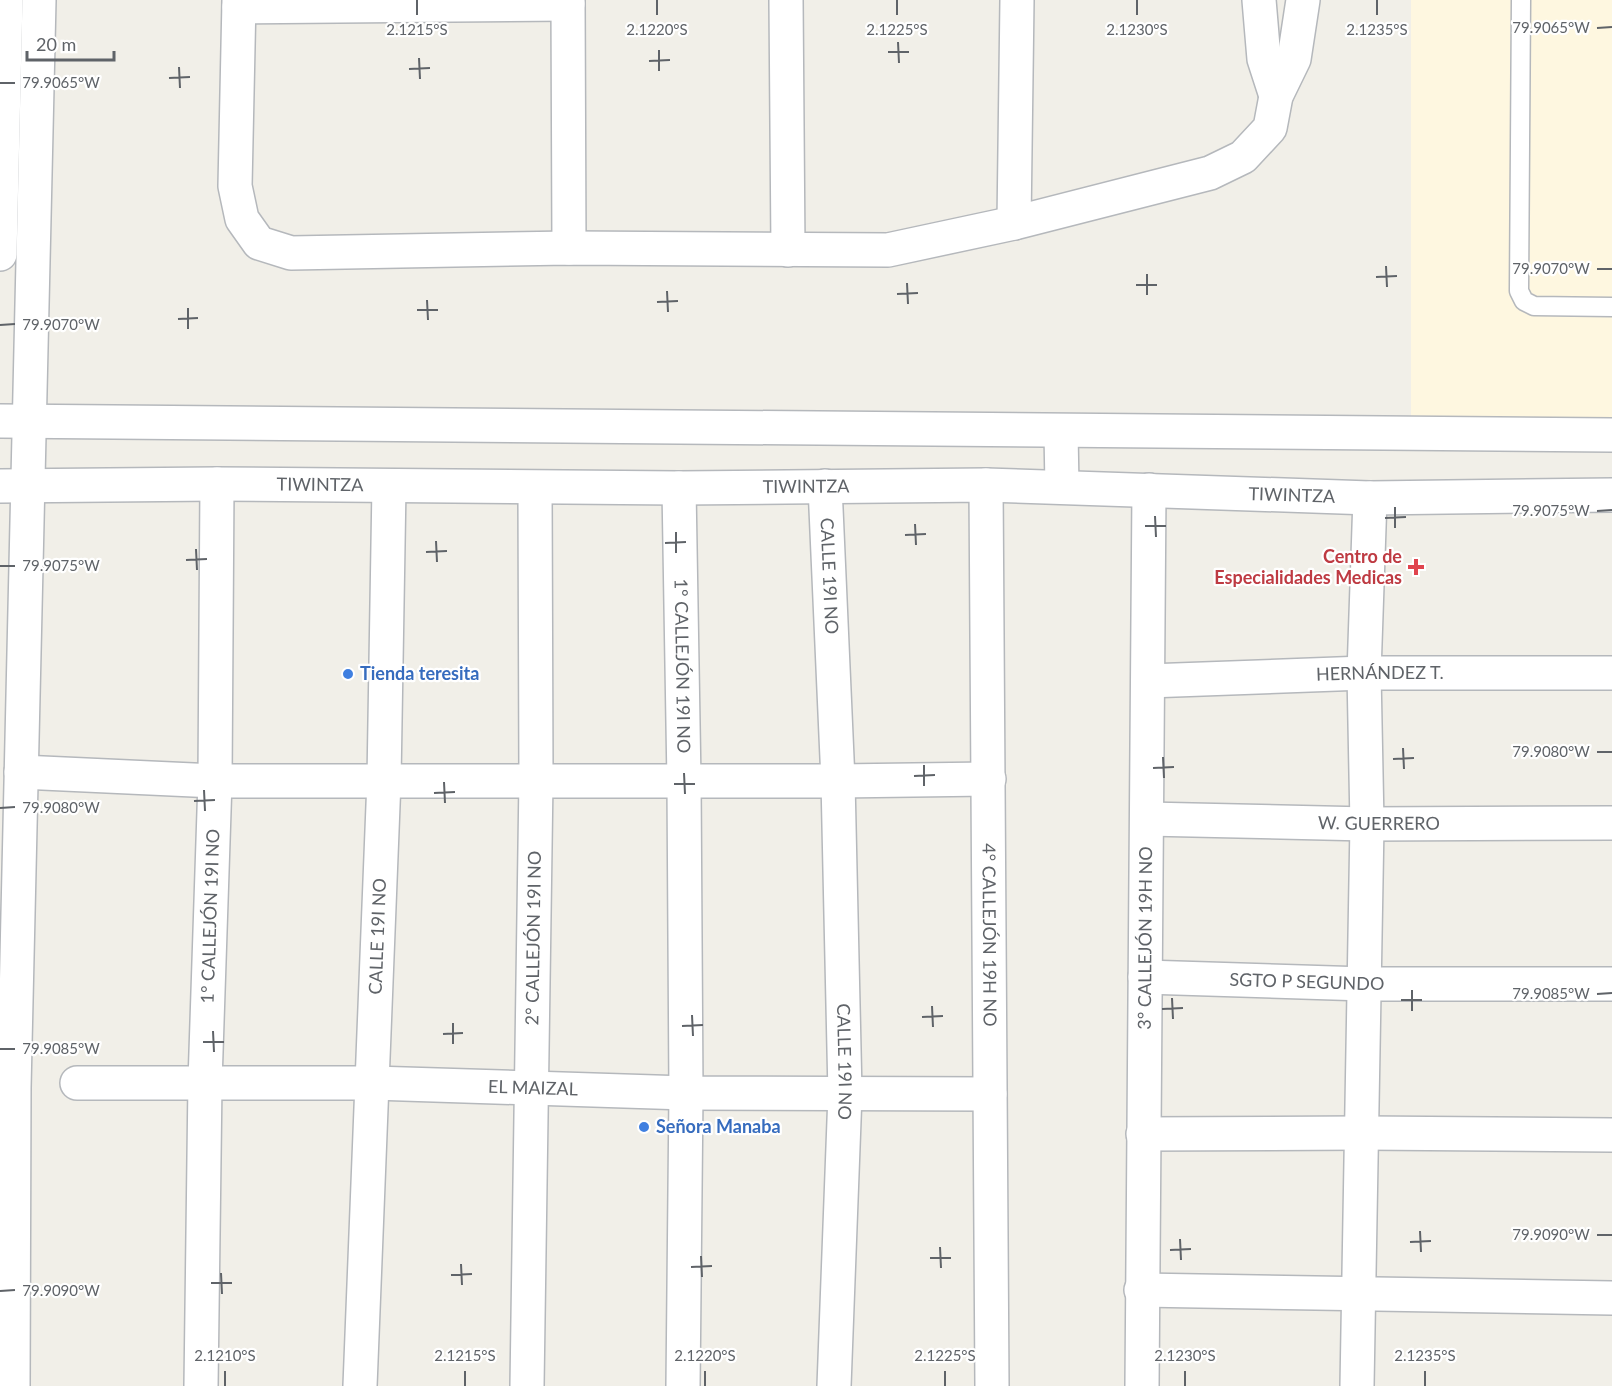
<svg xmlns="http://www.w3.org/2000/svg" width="1612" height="1386" font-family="Lato,sans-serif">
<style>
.commercial{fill:#fef7e0}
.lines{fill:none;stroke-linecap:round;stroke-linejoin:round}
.service-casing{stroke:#b5b8bc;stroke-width:21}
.minor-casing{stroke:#b5b8bc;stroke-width:36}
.tertiary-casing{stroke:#b5b8bc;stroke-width:36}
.service{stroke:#fff;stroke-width:18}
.minor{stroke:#fff;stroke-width:33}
.tertiary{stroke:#fff;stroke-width:33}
.ticks{fill:none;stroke:#5f6368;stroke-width:2}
.health-dot{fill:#e0444e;stroke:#fff;stroke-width:2}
.shop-dot{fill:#3f7fe0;stroke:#fff;stroke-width:2}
.labels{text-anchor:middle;stroke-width:4.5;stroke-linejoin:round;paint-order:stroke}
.street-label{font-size:18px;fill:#5f6368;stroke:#fff}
.health-label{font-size:18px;font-weight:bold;fill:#be3a42;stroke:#fff;text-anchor:end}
.shop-label{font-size:18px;font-weight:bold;fill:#366cbe;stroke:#fff;text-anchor:start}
.ticks-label{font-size:15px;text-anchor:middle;fill:#5f6368;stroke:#fff;stroke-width:4.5;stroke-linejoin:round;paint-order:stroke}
</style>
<rect width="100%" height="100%" fill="#f1efe8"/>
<!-- commercial -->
<path class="commercial" d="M1411,0H1612V433L1411,430Z"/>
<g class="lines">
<!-- service casing -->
<g class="service-casing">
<path id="service" d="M1521,0L1519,291L1524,301L1534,306L1612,307"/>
</g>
<!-- minor casing -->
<g class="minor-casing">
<g id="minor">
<path d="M239,0L235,186L242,219L259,243L291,253L569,248L888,250L1014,223L1210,173L1243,157L1270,128L1276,96L1294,59L1303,0"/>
<path d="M568,0L569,248"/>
<path d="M786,0L788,250"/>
<path d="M1259,0L1264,59L1276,96"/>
<path d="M239,7L568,4"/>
<path d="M1014,223L1017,0"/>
<path id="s1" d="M986,485L992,1386"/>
<path id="s2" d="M825,486L838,781L845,1094L834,1386"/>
<path id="s3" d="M679,488L684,782L686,1093L683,1386"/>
<path id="s4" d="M1148,681L1364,673H1612"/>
<path d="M21,772L215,781H838L989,779"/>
<path id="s5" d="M1147,819L1367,824L1612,823"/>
<path id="s6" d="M1145,977L1365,984H1612"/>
<path id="s7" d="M77,1083H373L686,1093L990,1094"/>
<path d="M1143,1134L1363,1133L1612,1135"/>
<path d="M1141,1290L1612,1298"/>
<path id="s8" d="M201,1386L205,1082L215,781L217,484"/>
<path id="s9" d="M360,1386L384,780L389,486"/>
<path id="s10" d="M527,1386L536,780L535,488"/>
<path id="s11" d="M1142,1386L1149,490"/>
<path d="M1357,1386L1367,824L1364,673L1370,498"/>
</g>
</g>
<!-- tertiary casing -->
<g class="tertiary-casing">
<g id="tertiary">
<path d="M0,254L6,0"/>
<path d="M0,421L1612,435"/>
<path d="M1061,432L1062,487"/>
<path id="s12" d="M0,486L217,484L679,488L986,485L1370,498L1612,495"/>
<path d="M13,1386L14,1088L39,0"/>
</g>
</g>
<!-- service -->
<use href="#service" class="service"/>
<!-- minor -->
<use href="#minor" class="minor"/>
<!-- tertiary -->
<use href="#tertiary" class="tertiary"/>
</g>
<!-- ticks -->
<path class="ticks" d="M417,0V15M657,0V15M897,0V15M1137,0V15M1377,0V15M1597,28L1612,27M898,42L899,63M659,50V71M888,52H909M419,58L420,79M649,61L670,60M179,67L180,88M409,69L430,68M169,78L190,77M0,83H15M1386,266L1387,287M1597,269H1612M1147,274V295M1376,277L1397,276M907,283L908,304M1136,285H1157M667,291L668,312M897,294L918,293M427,300L428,320M657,302L678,301M188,308V329M417,310H438M178,319L198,318M0,325L15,324M1395,507V528M1597,511L1612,510M1155,516L1156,537M1385,518L1406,517M915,524L916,545M1145,526H1166M676,532V553M905,535L926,534M436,541L437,562M665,543L686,542M196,549L197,570M426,552L447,551M186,560L207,559M0,566H15M1403,748L1404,769M1597,752H1612M1163,757L1164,778M1393,759L1414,758M924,765V786M1153,768L1174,767M684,773L685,794M914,776L935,775M444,782L445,803M674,784H695M204,790L205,811M434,793L455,792M194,801L215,800M0,808L15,807M1412,990V1011M1597,994L1612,993M1172,998L1173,1019M1401,1000H1422M932,1006L933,1027M1162,1009L1183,1008M692,1015L693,1036M922,1017L943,1016M453,1023V1044M682,1026L703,1025M213,1031L214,1052M443,1034L463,1033M203,1042H224M0,1049H15M1420,1231L1421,1252M1597,1235H1612M1180,1239L1181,1260M1410,1242L1431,1241M940,1247L941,1268M1170,1250L1191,1249M701,1256L702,1277M930,1258H951M461,1264L462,1285M691,1267L712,1266M221,1273L222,1294M451,1275L472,1274M211,1283H232M0,1291L15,1290M225,1371V1386M465,1371V1386M705,1371V1386M945,1371V1386M1185,1371V1386M1425,1371V1386"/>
<!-- markers -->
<path class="health-dot" d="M1413 558h6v6h6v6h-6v6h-6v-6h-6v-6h6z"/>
<g class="shop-dot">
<circle cx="348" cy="674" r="6"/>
<circle cx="644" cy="1127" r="6"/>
</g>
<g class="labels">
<!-- street labels -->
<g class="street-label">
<text dy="6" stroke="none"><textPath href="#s12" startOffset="320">TIWINTZA</textPath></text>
<text dy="6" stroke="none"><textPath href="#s12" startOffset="806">TIWINTZA</textPath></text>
<text dy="6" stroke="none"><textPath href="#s12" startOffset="1292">TIWINTZA</textPath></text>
<text dy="6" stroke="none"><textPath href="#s2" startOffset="90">CALLE 19I NO</textPath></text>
<text dy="6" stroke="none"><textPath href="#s3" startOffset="178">1° CALLEJÓN 19I NO</textPath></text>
<text dy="6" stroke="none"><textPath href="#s4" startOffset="232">HERNÁNDEZ T.</textPath></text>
<text dy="6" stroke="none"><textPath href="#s5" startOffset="232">W. GUERRERO</textPath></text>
<text dy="6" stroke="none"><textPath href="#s8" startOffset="470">1° CALLEJÓN 19I NO</textPath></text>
<text dy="6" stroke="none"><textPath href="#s9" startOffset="450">CALLE 19I NO</textPath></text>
<text dy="6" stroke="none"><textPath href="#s1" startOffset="450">4° CALLEJÓN 19H NO</textPath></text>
<text dy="6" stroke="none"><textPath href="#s10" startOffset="448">2° CALLEJÓN 19I NO</textPath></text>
<text dy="6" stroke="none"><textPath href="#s11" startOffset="448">3° CALLEJÓN 19H NO</textPath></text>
<text dy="6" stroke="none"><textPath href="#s6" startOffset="162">SGTO P SEGUNDO</textPath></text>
<text dy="6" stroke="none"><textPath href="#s2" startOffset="576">CALLE 19I NO</textPath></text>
<text dy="6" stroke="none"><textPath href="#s7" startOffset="456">EL MAIZAL</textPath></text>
</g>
<!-- health labels -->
<g class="health-label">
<text x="1402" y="563">Centro de<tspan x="1402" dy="21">Especialidades Medicas</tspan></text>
</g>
<!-- shop labels -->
<g class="shop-label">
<text x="360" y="680">Tienda teresita</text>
<text x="656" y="1133">Señora Manaba</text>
</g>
</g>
<g class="ticks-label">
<text x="1551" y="33">79.9065°W</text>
<text x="417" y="35">2.1215°S</text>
<text x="657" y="35">2.1220°S</text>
<text x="897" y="35">2.1225°S</text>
<text x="1137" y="35">2.1230°S</text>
<text x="1377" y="35">2.1235°S</text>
<text x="61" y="88">79.9065°W</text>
<text x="1551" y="274">79.9070°W</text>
<text x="61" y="330">79.9070°W</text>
<text x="1551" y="516">79.9075°W</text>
<text x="61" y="571">79.9075°W</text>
<text x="1551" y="757">79.9080°W</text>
<text x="61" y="813">79.9080°W</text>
<text x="1551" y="999">79.9085°W</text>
<text x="61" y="1054">79.9085°W</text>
<text x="1551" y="1240">79.9090°W</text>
<text x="61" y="1296">79.9090°W</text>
<text x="225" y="1361">2.1210°S</text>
<text x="465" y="1361">2.1215°S</text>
<text x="705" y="1361">2.1220°S</text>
<text x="945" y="1361">2.1225°S</text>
<text x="1185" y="1361">2.1230°S</text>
<text x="1425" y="1361">2.1235°S</text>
</g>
<!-- scale -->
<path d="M27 51v9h87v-9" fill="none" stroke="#5f6368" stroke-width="3"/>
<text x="36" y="51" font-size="18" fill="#5f6368" stroke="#ffffff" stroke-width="4.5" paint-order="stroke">20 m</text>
</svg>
